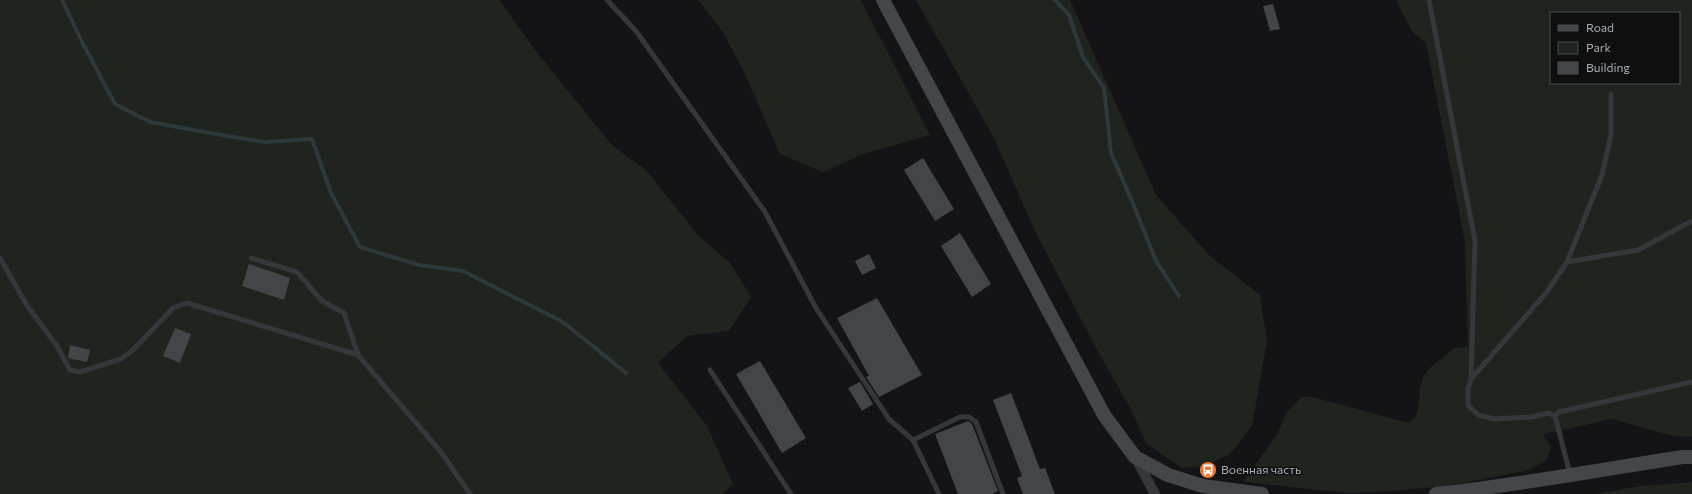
<svg xmlns="http://www.w3.org/2000/svg" width="1692" height="494" font-family="Commissioner,sans-serif">
<style>
.green{fill:#1f251e;fill-rule:evenodd}
.lines{fill:none;stroke-linecap:round;stroke-linejoin:round}
.stream{stroke:#2d393b;stroke-width:4}
.building{fill:#434648}
.lane{stroke:#35383a;stroke-width:5}
.street{stroke:#35383a;stroke-width:10}
.secondary{stroke:#43474a;stroke-width:14}
.labels{text-anchor:middle;stroke-width:3;stroke-linejoin:round;paint-order:stroke}
.poi-label{font-size:12px;fill:#a6afb5;stroke:#0f0f10;text-anchor:start}
</style>
<rect width="100%" height="100%" fill="#141416"/>
<!-- green -->
<path class="green" d="M0,0H499L538,54L612,145L646,170L698,235L731,264L751,297L729,331L687,336L658,363L707,426L733,484L722,494H0Z
M698,0H861L930,135L863,154L823,172L780,154L744,72L723,32Z
M916,0H1070L1156,195L1210,256L1260,295L1267,341L1252,426L1230,454L1206,466L1182,468L1147,444L1129,406L1096,348L1034,229L994,138Z
M1396,0H1692V437L1673,436L1613,419L1543,434L1551,448L1546,461L1525,471L1446,486L1392,491L1349,493L1243,482L1276,436L1287,412L1301,397H1312L1409,423C1412,420 1416,416 1417,413C1420,402 1418,389 1423,378C1429,364 1444,359 1454,348L1468,347L1465,242L1426,43L1412,31ZM1551,13H1679V83H1551Z
M1692,482V494H1596L1640,486Z"/>
<g class="lines">
<!-- stream -->
<path class="stream" d="M62,0L82,42L115,104L150,122L227,136L265,142L312,139L331,193L360,247L419,265L463,271L563,322L626,373
M1055,0L1069,15L1083,57L1104,88L1111,153L1132,201L1156,261L1179,296"/>
</g>
<!-- building -->
<path class="building" d="M1273,4L1280,29L1270,31L1263,6Z
M923,158L954,209L935,221L904,170Z
M960,233L991,284L972,297L941,246Z
M869,254L876,268L862,275L855,261Z
M249,264L290,278L284,300L242,286Z
M877,298L922,375L879,397L866,377L869,376L837,318Z
M175,328L191,334L180,363L163,356Z
M70,345L90,350L87,362L68,358Z
M760,361L806,438L782,453L736,374Z
M860,382L873,404L862,411L848,388Z
M1011,393L1040,469L1045,468L1055,494H1023L1017,478L1022,476L993,400Z
M968,421L972,424L998,491L992,494H958L935,434Z"/>
<g class="lines">
<!-- lane -->
<path class="lane" d="M607,0L636,31L765,212L816,308L889,419L913,440L939,494
M1429,0L1475,241L1471,379
M0,258L26,304L57,346L70,370L80,372L121,359L133,350L173,308L187,303L358,355L441,452L470,494
M251,258L297,272L322,301L344,313L358,355
M1567,262L1638,250L1692,221
M710,370L791,494
M1555,416L1548,413L1532,417L1494,419L1478,415L1468,405V389L1471,379L1546,293L1567,262L1602,175L1611,135V94
M913,440L960,417H969L976,422L1003,494
M1570,474L1555,416L1559,412L1692,382"/>
<!-- street -->
<path class="street" d="M1135,457L1155,494"/>
<!-- secondary -->
<path class="secondary" d="M883,0L1104,415L1135,457L1168,475L1203,486L1262,494
M1436,494C1519,485 1600,470 1682,457H1692"/>
</g>
<!-- icons -->
<defs>
<g id="bus-disc" transform="scale(0.9)"><circle r="9.5" fill="#e97739" stroke="#0f0f10"/><path d="M-5-6H5V4H4V6H2V4H-2V6H-4V4H-5ZM-3.5-4V0h7V-4ZM-3.5 1.2v1.5H-2V1.2ZM2 1.2v1.5H3.5V1.2Z" fill="#fff"/></g>
</defs>
<g fill-rule="evenodd">
<use href="#bus-disc" x="1208" y="470"/>
</g>
<g class="labels">
<!-- poi labels -->
<g class="poi-label">
<text x="1221" y="474">Военная часть</text>
</g>
</g>
<!-- legend -->
<rect x="1550" y="12" width="130" height="72" fill="#0f0f10" stroke="#4b4f52"/>
<rect x="1558" y="25" width="20" height="6" fill="#43474a" stroke="#4b4f52"/>
<text x="1586" y="32" font-size="12" fill="#a6afb5">Road</text>
<rect x="1558" y="42" width="20" height="12" fill="#1f251e" stroke="#4b4f52"/>
<text x="1586" y="52" font-size="12" fill="#a6afb5">Park</text>
<rect x="1558" y="62" width="20" height="12" fill="#434648" stroke="#4b4f52"/>
<text x="1586" y="72" font-size="12" fill="#a6afb5">Building</text>
</svg>
